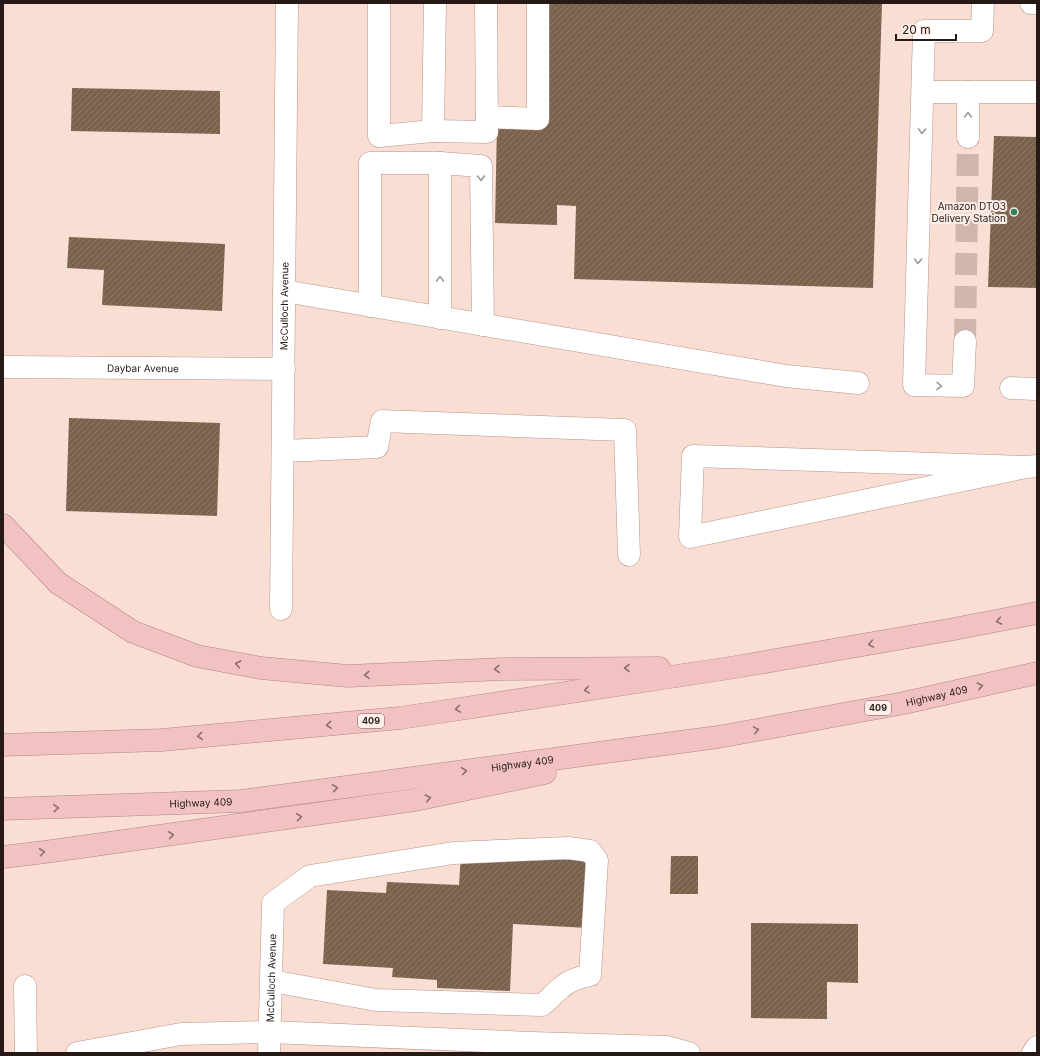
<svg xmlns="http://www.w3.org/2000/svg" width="1040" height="1056" font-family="Inter,sans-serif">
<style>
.building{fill:url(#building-hatch)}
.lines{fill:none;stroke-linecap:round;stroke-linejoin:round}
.minor-tunnel{stroke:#d0b6ad;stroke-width:22;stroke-dasharray:22 11;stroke-linecap:butt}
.minor-casing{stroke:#b7958a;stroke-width:23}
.highway-casing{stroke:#ab8786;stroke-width:23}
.minor{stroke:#fff;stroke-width:22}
.highway{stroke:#f2c2c3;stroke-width:22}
.oneway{stroke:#9e9896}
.oneway2{stroke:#8c6e6c}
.poi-dot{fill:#30865a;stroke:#fdeee9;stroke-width:1.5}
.labels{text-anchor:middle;stroke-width:4;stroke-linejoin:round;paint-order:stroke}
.shield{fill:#fdeee9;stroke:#675a55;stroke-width:1}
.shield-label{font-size:9px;font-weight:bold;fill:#271a16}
.poi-label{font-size:10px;fill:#271a16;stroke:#fdeee9;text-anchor:end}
.street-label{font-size:10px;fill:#271a16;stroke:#fdeee9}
</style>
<defs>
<pattern id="building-hatch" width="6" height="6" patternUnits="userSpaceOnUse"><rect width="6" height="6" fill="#7a624d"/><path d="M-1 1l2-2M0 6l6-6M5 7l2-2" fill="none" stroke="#8b7868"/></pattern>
</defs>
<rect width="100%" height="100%" fill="#faddd3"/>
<!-- building -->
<path class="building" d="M549,3H882L873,288L574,279L576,206L557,205V225L495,223L497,125L545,127Z
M72,88L220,91V134L71,131Z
M994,136L1037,137V288L988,287Z
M69,237L225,244L222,311L102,305L104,270L67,268Z
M69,418L220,423L217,516L66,511Z
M461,854L592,861L589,928L513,924L510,991L437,988V980L392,977L393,968L323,964L327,890L386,893L387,882L459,885Z
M671,856H698V894H670Z
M751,923L858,924V983L827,982V1019L751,1018Z"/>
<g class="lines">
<!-- minor-tunnel -->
<path class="minor-tunnel" d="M965,341L968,137"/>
<!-- minor casing -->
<g class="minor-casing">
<g id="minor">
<path d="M379,3V136L433,131"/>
<path d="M435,3L433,131L487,132L486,3"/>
<path d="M1031,3H1037"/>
<path d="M923,92H1037"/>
<path d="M487,117L538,119V3"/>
<path d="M968,137V92"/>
<path d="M284,291L786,376L858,383"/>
<path d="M370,306V163H440L481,166L483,325"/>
<path d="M440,318V163"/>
<path d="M965,341L963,386L914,385L924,31H982L983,3"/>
<path id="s1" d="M3,367L284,369"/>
<path d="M1011,388L1037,389"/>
<path d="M283,451L377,447L382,421L625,430L629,555"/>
<path d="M1026,467L693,456L690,537L1026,467L1037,466"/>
<path id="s2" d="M281,609L287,3"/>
<path d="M25,986L26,1053"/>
<path d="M77,1053L181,1034L270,1032L531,1043L667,1047L689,1053"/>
<path id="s3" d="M269,1053L273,903L310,876L453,853L568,848L590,851L597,860L590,975C579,978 569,980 561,988C554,993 549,1000 542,1005L376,1000L272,981"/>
<path d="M1033,1053L1037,1047"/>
</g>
</g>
<!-- highway casing -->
<g class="highway-casing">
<g id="highway">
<path d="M3,525L58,583L133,632L197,656L261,668L348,676L502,669L659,668"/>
<path d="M3,745L162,740L400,718L736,667L954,629L1037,613"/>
<path id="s4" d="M3,809L241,801L718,737L904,703L1037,673"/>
<path d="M3,857L45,852L415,800L545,773"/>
</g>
</g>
<!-- minor -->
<use href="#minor" class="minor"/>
<!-- highway -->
<use href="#highway" class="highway"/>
</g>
<!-- one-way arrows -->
<defs><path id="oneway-chevron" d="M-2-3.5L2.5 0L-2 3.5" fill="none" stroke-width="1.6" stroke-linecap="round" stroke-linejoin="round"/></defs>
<g class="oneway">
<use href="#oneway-chevron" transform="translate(968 115) rotate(-90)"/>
<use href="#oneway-chevron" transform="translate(922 131) rotate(92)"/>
<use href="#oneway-chevron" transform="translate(481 178) rotate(89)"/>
<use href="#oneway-chevron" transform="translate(918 261) rotate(92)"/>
<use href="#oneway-chevron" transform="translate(440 279) rotate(-90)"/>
<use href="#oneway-chevron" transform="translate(939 386) rotate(1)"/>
</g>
<g class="oneway2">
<use href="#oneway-chevron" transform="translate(999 621) rotate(169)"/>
<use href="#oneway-chevron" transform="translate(871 644) rotate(170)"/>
<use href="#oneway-chevron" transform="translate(238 664) rotate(-169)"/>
<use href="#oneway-chevron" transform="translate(627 668) rotate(180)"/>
<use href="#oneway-chevron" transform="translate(497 669) rotate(178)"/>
<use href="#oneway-chevron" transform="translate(367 675) rotate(177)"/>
<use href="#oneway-chevron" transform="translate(980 686) rotate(-13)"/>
<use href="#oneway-chevron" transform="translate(587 690) rotate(171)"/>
<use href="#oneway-chevron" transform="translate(458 709) rotate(171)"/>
<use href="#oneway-chevron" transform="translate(329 725) rotate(175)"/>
<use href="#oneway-chevron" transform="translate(756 730) rotate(-10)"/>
<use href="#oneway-chevron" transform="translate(200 736) rotate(175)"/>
<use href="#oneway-chevron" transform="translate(464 771) rotate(-8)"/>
<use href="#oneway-chevron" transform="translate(335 788) rotate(-8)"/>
<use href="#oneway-chevron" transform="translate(428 798) rotate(-12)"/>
<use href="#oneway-chevron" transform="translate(56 808) rotate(-2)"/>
<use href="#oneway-chevron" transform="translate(299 817) rotate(-8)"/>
<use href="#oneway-chevron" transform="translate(171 835) rotate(-8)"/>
<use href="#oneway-chevron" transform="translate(42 852) rotate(-7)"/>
</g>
<!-- markers -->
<circle class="poi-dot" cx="1014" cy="212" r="4"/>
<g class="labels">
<!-- shield labels -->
<g class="shield">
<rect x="865" y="701" width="26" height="14" rx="3"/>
<rect x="358" y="714" width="26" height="14" rx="3"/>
</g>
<g class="shield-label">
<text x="878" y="711">409</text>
<text x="371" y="724">409</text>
</g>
<!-- poi labels -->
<g class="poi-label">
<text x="1006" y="210">Amazon DTO3<tspan x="1006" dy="12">Delivery Station</tspan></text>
</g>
<!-- street labels -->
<g class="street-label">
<text dy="4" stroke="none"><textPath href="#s2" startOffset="303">McCulloch Avenue</textPath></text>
<text dy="4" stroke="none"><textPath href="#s1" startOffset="140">Daybar Avenue</textPath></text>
<text dy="4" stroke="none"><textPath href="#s4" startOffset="942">Highway 409</textPath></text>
<text dy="4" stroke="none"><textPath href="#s4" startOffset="522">Highway 409</textPath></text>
<text dy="4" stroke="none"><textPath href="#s4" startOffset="198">Highway 409</textPath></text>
<text dy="4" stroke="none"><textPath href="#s3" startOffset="75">McCulloch Avenue</textPath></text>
</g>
</g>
<!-- border -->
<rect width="1040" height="1056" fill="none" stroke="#271a16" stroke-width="8"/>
<!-- scale -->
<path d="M896 34v6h60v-6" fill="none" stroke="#271a16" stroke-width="2"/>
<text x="902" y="34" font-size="12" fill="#271a16" stroke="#fdeee9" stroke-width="3" paint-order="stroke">20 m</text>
</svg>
